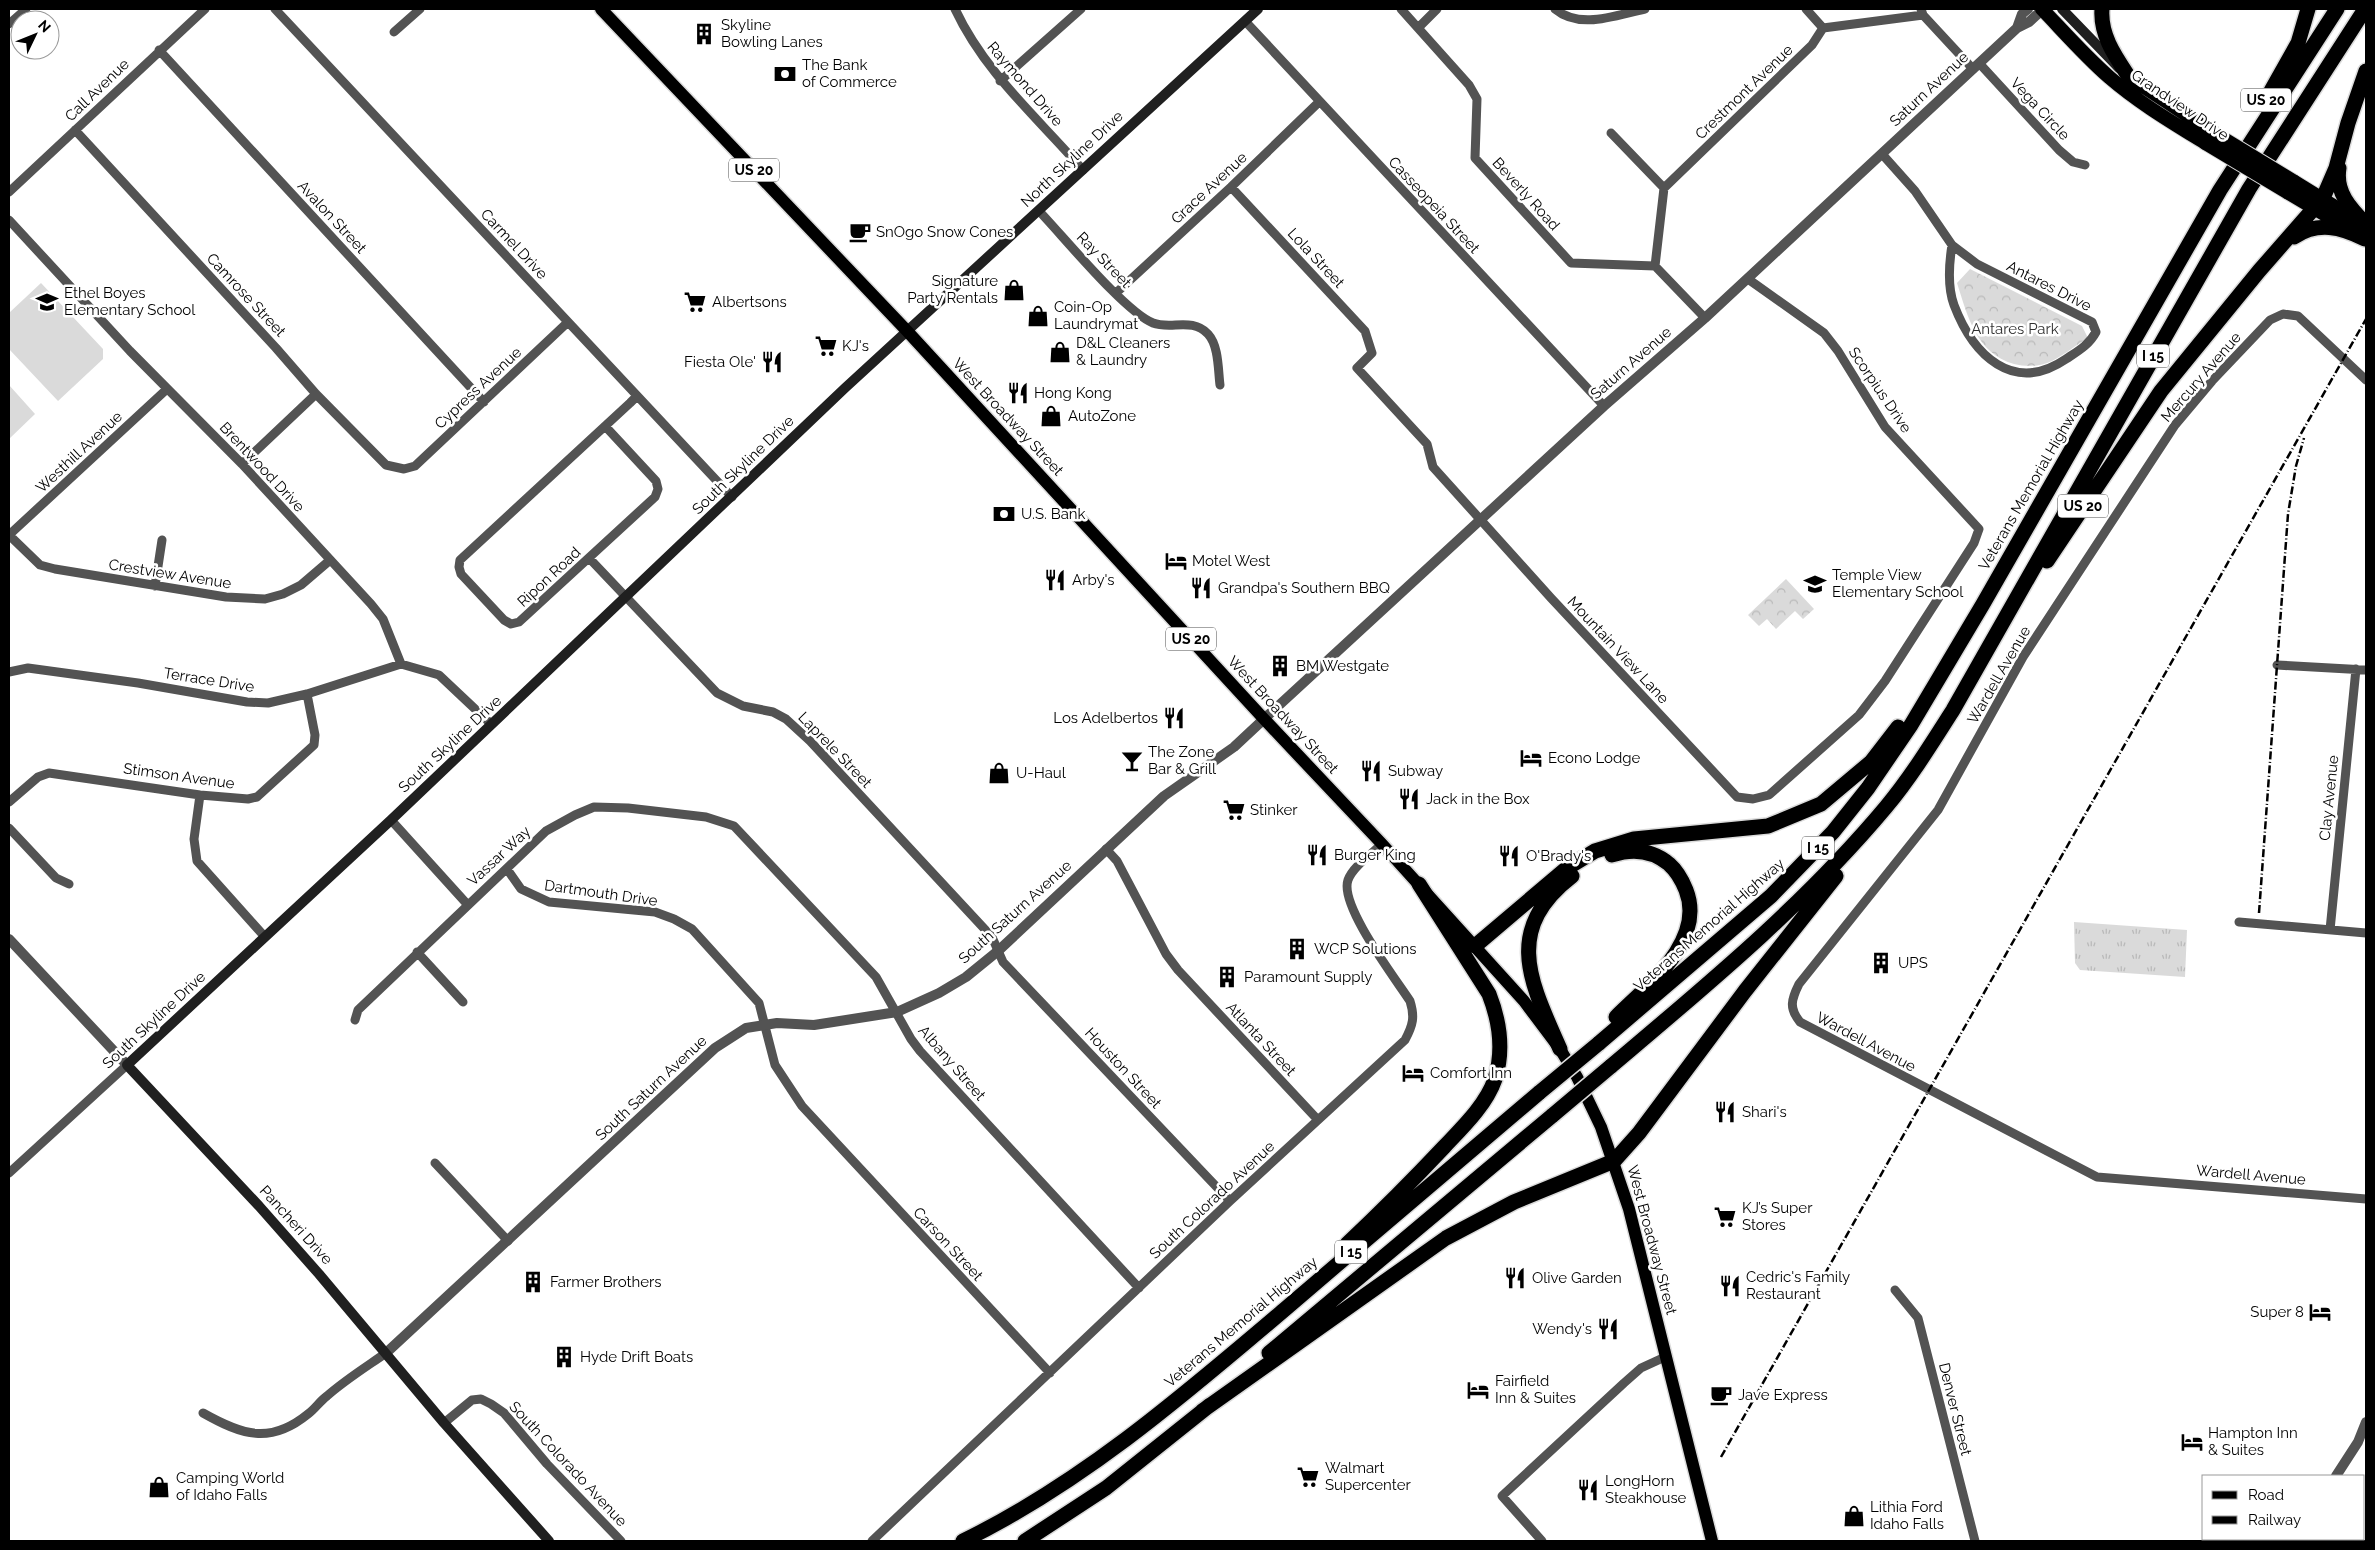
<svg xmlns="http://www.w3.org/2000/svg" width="2375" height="1550" font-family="Raleway,sans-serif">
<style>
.grass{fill:url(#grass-tufts)}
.forest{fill:url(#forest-crowns)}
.garden{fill:#dadada}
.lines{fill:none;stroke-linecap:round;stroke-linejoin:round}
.primary-casing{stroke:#dbdbdb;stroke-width:15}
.trunk-casing{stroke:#dbdbdb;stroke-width:16}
.motorway-casing{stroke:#dbdbdb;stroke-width:18}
.minor{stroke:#535353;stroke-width:9}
.tertiary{stroke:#535353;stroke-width:10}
.secondary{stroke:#202020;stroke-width:10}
.primary{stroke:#000;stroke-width:12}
.trunk{stroke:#000;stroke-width:14}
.motorway{stroke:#000;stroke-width:15}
.rail{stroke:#000;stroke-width:2.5;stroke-dasharray:8 2.5 1 2.5;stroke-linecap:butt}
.trunk-bridge-casing{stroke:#dbdbdb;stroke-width:16;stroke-linecap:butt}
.motorway-bridge-casing{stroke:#dbdbdb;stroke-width:18;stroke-linecap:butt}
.trunk-bridge{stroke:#000;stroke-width:14}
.motorway-bridge{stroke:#000;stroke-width:15}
.labels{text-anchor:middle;stroke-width:5;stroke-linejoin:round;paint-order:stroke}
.shield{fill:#fff;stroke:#4c4c4c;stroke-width:1}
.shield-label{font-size:14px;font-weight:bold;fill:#000}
.poi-label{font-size:15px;fill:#000;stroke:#fff;text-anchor:start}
.street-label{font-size:15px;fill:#000;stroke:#fff}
.park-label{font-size:15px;fill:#313131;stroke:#fff}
</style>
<defs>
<pattern id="grass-tufts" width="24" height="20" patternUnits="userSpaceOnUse" patternTransform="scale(1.25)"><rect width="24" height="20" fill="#dadada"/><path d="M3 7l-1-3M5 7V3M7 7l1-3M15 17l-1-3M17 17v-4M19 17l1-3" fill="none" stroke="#b9b9b9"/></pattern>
<pattern id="forest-crowns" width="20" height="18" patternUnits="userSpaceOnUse" patternTransform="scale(1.25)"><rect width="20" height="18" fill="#dadada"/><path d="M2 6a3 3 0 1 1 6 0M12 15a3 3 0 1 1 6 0" fill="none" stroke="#b9b9b9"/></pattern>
</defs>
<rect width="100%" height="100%" fill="#fff"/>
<!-- grass -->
<path class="grass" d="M2074,922L2187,930L2185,977L2080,970L2075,963Z"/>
<!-- forest -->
<path class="forest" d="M1970,269L2082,326L2088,338C2076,345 2064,355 2052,361C2040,367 2026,367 2014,364C1976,353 1968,317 1957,283Z
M1786,579L1814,609L1803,619L1795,611L1776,629L1767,619L1759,626L1748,615Z"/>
<!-- garden -->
<path class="garden" d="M41,283L103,349V359L58,401L9,349V313Z
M9,385L35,414L9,439Z"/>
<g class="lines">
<!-- primary casing -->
<g class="primary-casing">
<path id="primary" d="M601,9L908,332L1264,719L1382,844L1524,1001L1560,1049L1577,1077L1601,1127L1629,1209L1712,1541"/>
</g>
<!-- trunk casing -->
<g class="trunk-casing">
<path id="trunk" d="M2042,9C2064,32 2085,56 2109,77C2139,103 2173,123 2207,144
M2129,77L2214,133
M2293,181L2361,223
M2287,192L2351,230"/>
</g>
<!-- motorway casing -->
<g class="motorway-casing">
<path id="motorway" d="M2102,9C2100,35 2115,56 2129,77
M2271,91L2298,43L2308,9
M2339,168C2335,192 2350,208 2366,224
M2294,237C2318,221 2341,227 2365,239
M2047,561L2161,391L2259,271L2323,198L2336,168L2348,123L2366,71
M1612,855C1633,848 1652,850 1669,864C1677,871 1682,880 1686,890C1706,941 1647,986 1616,1017
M1475,946L1567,868L1595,851L1634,839L1768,826L1821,804L1871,762L1898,727
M1598,1044L1771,896L1833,832L1868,788L1911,725L1983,604L2220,190L2337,9
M1560,1049C1531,983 1502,930 1572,876
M1610,1067C1707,985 1804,905 1886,807C1911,777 1932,743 1953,710L2249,189L2365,9
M1347,1244C1380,1213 1413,1180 1444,1147C1463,1127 1486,1105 1495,1079C1504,1050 1500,1022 1489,994L1419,884
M1269,1353L1553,1115
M1202,1411L1446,1238L1514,1202L1614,1161L1639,1133L1745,991L1836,876
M963,1541C1082,1483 1184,1395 1284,1310C1369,1237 1454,1165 1540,1092
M1025,1541L1106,1488L1210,1405"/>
</g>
<!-- minor -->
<path class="minor" d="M275,9L732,497
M955,9C985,73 1037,117 1083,170
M1401,9L1469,85L1477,99L1475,158L1571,263L1655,266L1705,318
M1555,9C1580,30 1616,15 1645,9
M1806,9L1823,28
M1921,9L1923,15L1973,69
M1245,21L1604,406
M9,24L26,9
M1419,27L1437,9
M1823,28L1923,15
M394,32L420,9
M159,50L484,402
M1979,63L2059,150L2073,162L2085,165
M1000,81L1081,9
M75,130L276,348L316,394L386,465L404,469L415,466L568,322
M1611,133L1664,188
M1882,154L1915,191L1952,245
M1231,187L1365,331L1372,353L1357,368L1427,444L1433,467L1551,598L1737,797L1753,799L1769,795L1859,715L1885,681L1974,543L1979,529L1885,427L1838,351L1824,333L1748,279
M9,192L205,9
M1039,211C1063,236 1125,312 1153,323C1171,330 1192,317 1208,334C1219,346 1218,370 1220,385
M9,220L130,351L242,464L371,604L383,619L401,664L439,675L491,724
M1952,245L1977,264L2092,322L2096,332C2089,345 2078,351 2066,359C2013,395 1973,355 1954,305C1947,286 1949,264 1952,245Z
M1655,266L1664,188L1812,45L1823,28
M1116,293L1231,187L1319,102
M2366,380L2298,316L2283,314L2270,320L2212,381L2175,425L2023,657L1938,810L1799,984C1791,1000 1789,1008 1800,1022L2097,1177L2366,1199
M605,426L656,481L658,489L655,497L519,622L511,624L504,620L461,574L459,567L460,560L630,403L637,396
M242,464L316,394
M9,535L40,565L55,569L226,597L265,599L283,594L301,585L329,561
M9,535L167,389
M589,558L717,693L743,706L773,712L786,719L810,741L992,937L1003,962L1230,1201
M155,586L162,540
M2277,665L2366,670
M9,672L28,668L138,683L247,702L268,703L307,694L401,664
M200,795L194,839L197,861L265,937
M9,802L38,777L49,773L200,795L248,799L257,797L314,745L315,735L307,694
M391,820L467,904
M9,828L56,878L69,884
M1106,849L1117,861L1166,954L1178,970L1318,1120
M507,869L521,889L549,902L655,912L674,919L692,929L759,1003L775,1065L802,1106L1050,1373
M2239,922L2366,933
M2330,930L2356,669
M417,952L463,1002
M355,1020L358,1010L546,831L575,815L594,807L628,808L706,817L734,826L876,977L911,1039L920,1051L1139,1288
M435,1163L508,1241
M9,1173L127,1065
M1895,1290L1918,1318L1975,1541
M203,1413C242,1435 270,1445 308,1414C315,1409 320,1401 327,1396C345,1380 366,1367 386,1353
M444,1423L472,1400L481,1399L491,1404L504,1413L547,1464L621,1541
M2277,1539L2279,1541
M872,1541L1230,1201L1405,1040C1413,1025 1415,1017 1410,1001C1395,978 1339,905 1348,880C1353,866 1372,854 1382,844
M1542,1541L1502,1496L1624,1383L1641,1368L1665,1357"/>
<!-- tertiary -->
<path class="tertiary" d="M2017,28L2022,14L2028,9
M9,939L127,1065
M386,1353L715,1048L746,1028L777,1023L814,1025L897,1012L939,993L966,977L998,951L1164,796L1234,747L1264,719L1604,406L1705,318L2017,28L2029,22L2043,9
M2336,1476L2358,1442L2366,1422
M2264,1541L2267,1539"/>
<!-- secondary -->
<path class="secondary" d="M2062,9L2119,68
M549,1541L444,1423L319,1274L259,1206L127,1065L391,820L845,388L1258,9"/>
<!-- primary -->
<use href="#primary" class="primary"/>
<!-- trunk -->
<use href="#trunk" class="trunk"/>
<!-- motorway -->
<use href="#motorway" class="motorway"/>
<!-- rail -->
<path class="rail" d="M2259,913L2288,514L2296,466L2304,438
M1721,1457L2366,319"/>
<!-- trunk-bridge casing -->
<g class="trunk-bridge-casing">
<path id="trunk-bridge" d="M2214,133L2293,181
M2207,144L2287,192"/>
</g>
<!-- motorway-bridge casing -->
<g class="motorway-bridge-casing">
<path id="motorway-bridge" d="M1540,1092L1598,1044
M1553,1115L1610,1067"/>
</g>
<!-- trunk-bridge -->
<use href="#trunk-bridge" class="trunk-bridge"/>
<!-- motorway-bridge -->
<use href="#motorway-bridge" class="motorway-bridge"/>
</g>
<!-- icons -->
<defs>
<g id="building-bare" transform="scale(1.725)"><path d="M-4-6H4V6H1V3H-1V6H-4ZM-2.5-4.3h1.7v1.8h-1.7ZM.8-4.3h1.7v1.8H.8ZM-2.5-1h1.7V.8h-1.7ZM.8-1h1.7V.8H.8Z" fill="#000" stroke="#fff" stroke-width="2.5" paint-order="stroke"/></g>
<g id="bank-bare" transform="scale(1.725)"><path d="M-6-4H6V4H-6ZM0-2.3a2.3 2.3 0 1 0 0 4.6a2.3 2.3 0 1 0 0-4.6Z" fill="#000" stroke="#fff" stroke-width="2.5" paint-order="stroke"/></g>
<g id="cafe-bare" transform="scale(1.725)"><path d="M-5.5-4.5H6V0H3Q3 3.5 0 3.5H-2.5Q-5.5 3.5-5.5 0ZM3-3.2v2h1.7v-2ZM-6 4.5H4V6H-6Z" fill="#000" stroke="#fff" stroke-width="2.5" paint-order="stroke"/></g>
<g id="shop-bare" transform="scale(1.725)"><path d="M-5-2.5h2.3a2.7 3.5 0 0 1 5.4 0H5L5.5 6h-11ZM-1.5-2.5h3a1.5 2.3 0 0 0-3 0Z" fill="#000" stroke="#fff" stroke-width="2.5" paint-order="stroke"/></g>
<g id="school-bare" transform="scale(1.725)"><path d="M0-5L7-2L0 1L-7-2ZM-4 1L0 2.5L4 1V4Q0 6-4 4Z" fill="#000" stroke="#fff" stroke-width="2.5" paint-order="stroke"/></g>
<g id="supermarket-bare" transform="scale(1.725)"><path d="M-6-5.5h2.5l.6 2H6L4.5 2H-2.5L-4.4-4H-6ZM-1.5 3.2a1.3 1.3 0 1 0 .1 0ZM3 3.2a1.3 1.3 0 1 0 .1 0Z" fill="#000" stroke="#fff" stroke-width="2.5" paint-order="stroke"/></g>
<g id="restaurant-bare" transform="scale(1.725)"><path d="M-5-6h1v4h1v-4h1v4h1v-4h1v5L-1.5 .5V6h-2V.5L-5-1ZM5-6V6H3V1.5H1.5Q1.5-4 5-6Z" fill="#000" stroke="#fff" stroke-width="2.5" paint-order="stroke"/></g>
<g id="hotel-bare" transform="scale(1.725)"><path d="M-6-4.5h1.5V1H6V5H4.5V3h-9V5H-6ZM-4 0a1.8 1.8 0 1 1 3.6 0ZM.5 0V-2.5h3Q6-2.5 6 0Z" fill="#000" stroke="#fff" stroke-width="2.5" paint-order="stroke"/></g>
<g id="bar-bare" transform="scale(1.725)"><path d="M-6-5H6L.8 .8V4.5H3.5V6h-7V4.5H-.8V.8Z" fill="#000" stroke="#fff" stroke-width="2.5" paint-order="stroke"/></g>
</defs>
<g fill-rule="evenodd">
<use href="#building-bare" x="704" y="34"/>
<use href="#bank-bare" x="785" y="74"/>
<use href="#cafe-bare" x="860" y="232"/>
<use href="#shop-bare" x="1014" y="290"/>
<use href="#school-bare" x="47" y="302"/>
<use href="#supermarket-bare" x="695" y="302"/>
<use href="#shop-bare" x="1038" y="316"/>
<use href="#supermarket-bare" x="826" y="346"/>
<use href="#shop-bare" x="1060" y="352"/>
<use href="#restaurant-bare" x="772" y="362"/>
<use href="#restaurant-bare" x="1018" y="393"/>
<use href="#shop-bare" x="1051" y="416"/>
<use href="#bank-bare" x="1004" y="514"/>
<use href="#hotel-bare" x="1176" y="561"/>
<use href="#restaurant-bare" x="1055" y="580"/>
<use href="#school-bare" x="1815" y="584"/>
<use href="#restaurant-bare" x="1201" y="588"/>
<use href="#building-bare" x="1280" y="666"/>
<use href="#restaurant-bare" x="1174" y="718"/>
<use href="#hotel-bare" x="1531" y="758"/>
<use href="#bar-bare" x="1132" y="761"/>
<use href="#restaurant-bare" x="1371" y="771"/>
<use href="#shop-bare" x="999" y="773"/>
<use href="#restaurant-bare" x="1409" y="799"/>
<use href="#supermarket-bare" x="1234" y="810"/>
<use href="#restaurant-bare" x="1317" y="855"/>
<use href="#restaurant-bare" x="1509" y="856"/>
<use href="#building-bare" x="1297" y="949"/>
<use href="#building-bare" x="1881" y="963"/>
<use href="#building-bare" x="1227" y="977"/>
<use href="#hotel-bare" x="1413" y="1073"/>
<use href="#restaurant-bare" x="1725" y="1112"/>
<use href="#supermarket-bare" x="1725" y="1217"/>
<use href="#restaurant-bare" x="1515" y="1278"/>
<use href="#building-bare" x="533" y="1282"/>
<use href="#restaurant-bare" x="1730" y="1286"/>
<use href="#hotel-bare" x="2320" y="1312"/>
<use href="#restaurant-bare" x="1608" y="1329"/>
<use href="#building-bare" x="564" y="1357"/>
<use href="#hotel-bare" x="1478" y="1390"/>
<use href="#cafe-bare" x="1721" y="1395"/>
<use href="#hotel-bare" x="2192" y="1442"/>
<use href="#supermarket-bare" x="1308" y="1477"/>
<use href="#shop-bare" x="159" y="1487"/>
<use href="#restaurant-bare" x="1588" y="1490"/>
<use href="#shop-bare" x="1854" y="1516"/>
</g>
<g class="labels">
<!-- shield labels -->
<g class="shield">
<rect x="2241" y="88.5" width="50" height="23" rx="4"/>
<rect x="729" y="158.5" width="50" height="23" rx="4"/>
<rect x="2137" y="344.5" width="32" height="23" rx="4"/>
<rect x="2058" y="494.5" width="50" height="23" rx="4"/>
<rect x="1166" y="627.5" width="50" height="23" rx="4"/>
<rect x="1802" y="836.5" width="32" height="23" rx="4"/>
<rect x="1335" y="1240.5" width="32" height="23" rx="4"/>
</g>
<g class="shield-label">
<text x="2266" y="105">US 20</text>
<text x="754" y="175">US 20</text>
<text x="2153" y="361">I 15</text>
<text x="2083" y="511">US 20</text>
<text x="1191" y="644">US 20</text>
<text x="1818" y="853">I 15</text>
<text x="1351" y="1257">I 15</text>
</g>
<!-- poi labels -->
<g class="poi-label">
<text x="721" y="30">Skyline<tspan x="721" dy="17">Bowling Lanes</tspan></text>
<text x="802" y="70">The Bank<tspan x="802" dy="17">of Commerce</tspan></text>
<text x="876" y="237">SnOgo Snow Cones</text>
<text x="998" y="286" text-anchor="end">Signature<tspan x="998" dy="17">Party Rentals</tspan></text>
<text x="64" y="298">Ethel Boyes<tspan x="64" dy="17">Elementary School</tspan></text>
<text x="712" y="307">Albertsons</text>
<text x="1054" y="312">Coin-Op<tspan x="1054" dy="17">Laundrymat</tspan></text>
<text x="1076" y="348">D&amp;L Cleaners<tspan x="1076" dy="17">&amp; Laundry</tspan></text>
<text x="842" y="351">KJ's</text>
<text x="756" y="367" text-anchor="end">Fiesta Ole'</text>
<text x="1034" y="398">Hong Kong</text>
<text x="1068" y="421">AutoZone</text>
<text x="1021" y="519">U.S. Bank</text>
<text x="1192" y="566">Motel West</text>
<text x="1832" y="580">Temple View<tspan x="1832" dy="17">Elementary School</tspan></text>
<text x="1072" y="585">Arby's</text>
<text x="1218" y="593">Grandpa's Southern BBQ</text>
<text x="1296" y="671">BM Westgate</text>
<text x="1158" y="723" text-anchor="end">Los Adelbertos</text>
<text x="1148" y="757">The Zone<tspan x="1148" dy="17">Bar &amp; Grill</tspan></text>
<text x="1548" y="763">Econo Lodge</text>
<text x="1388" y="776">Subway</text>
<text x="1016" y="778">U-Haul</text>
<text x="1426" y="804">Jack in the Box</text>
<text x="1250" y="815">Stinker</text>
<text x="1334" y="860">Burger King</text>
<text x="1526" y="861">O'Brady's</text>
<text x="1314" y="954">WCP Solutions</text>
<text x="1898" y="968">UPS</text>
<text x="1244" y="982">Paramount Supply</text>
<text x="1430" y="1078">Comfort Inn</text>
<text x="1742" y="1117">Shari's</text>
<text x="1742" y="1213">KJ’s Super<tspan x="1742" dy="17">Stores</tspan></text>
<text x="1746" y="1282">Cedric's Family<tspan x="1746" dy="17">Restaurant</tspan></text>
<text x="1532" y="1283">Olive Garden</text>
<text x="550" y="1287">Farmer Brothers</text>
<text x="2304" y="1317" text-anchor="end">Super 8</text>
<text x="1592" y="1334" text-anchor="end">Wendy's</text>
<text x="580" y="1362">Hyde Drift Boats</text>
<text x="1495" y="1386">Fairfield<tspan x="1495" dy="17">Inn &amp; Suites</tspan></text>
<text x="1738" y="1400">Jave Express</text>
<text x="2208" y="1438">Hampton Inn<tspan x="2208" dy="17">&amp; Suites</tspan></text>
<text x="1325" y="1473">Walmart<tspan x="1325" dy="17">Supercenter</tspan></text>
<text x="176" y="1483">Camping World<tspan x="176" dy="17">of Idaho Falls</tspan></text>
<text x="1605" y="1486">LongHorn<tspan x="1605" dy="17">Steakhouse</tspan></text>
<text x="1870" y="1512">Lithia Ford<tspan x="1870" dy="17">Idaho Falls</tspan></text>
</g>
<!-- street labels -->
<g class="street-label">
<text transform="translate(1025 84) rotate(49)" y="5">Raymond Drive</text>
<text transform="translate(1929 89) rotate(-43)" y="5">Saturn Avenue</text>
<text transform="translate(97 90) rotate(-44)" y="5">Call Avenue</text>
<text transform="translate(1744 92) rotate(-44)" y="5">Crestmont Avenue</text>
<text transform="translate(2180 105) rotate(34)" y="5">Grandview Drive</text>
<text transform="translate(2040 109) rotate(47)" y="5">Vega Circle</text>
<text transform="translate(1072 159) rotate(-43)" y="5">North Skyline Drive</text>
<text transform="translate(1209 188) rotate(-43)" y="5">Grace Avenue</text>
<text transform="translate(1526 194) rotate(48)" y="5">Beverly Road</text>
<text transform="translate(1434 205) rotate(47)" y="5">Casseopeia Street</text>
<text transform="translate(332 217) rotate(47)" y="5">Avalon Street</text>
<text transform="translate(514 244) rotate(47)" y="5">Carmel Drive</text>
<text transform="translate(1316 258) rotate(47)" y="5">Lola Street</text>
<text transform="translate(1104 260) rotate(46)" y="5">Ray Street</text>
<text transform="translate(2049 286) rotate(27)" y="5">Antares Drive</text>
<text transform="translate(246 295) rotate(47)" y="5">Camrose Street</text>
<text transform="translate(1631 363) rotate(-41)" y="5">Saturn Avenue</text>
<text transform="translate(2201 377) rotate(-49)" y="5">Mercury Avenue</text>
<text transform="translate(478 388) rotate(-43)" y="5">Cypress Avenue</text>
<text transform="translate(1880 390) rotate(56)" y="5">Scorpius Drive</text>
<text transform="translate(1008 417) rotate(47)" y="5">West Broadway Street</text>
<text transform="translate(79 452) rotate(-43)" y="5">Westhill Avenue</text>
<text transform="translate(743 465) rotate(-44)" y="5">South Skyline Drive</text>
<text transform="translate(262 467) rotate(47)" y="5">Brentwood Drive</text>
<text transform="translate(2031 485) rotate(-60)" y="5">Veterans Memorial Highway</text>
<text transform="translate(170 574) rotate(9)" y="5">Crestview Avenue</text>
<text transform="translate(549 577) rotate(-43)" y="5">Ripon Road</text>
<text transform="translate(1618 650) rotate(47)" y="5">Mountain View Lane</text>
<text transform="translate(1999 675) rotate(-60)" y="5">Wardell Avenue</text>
<text transform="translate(209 680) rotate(9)" y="5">Terrace Drive</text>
<text transform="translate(1283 715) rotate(47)" y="5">West Broadway Street</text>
<text transform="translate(450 744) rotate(-43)" y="5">South Skyline Drive</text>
<text transform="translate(835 750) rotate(46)" y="5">Laprele Street</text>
<text transform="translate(179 776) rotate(8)" y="5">Stimson Avenue</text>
<text transform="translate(2329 798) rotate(-84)" y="5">Clay Avenue</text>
<text transform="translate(499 856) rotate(-43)" y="5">Vassar Way</text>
<text transform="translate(601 893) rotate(8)" y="5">Dartmouth Drive</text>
<text transform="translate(1015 912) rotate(-42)" y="5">South Saturn Avenue</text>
<text transform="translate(1709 925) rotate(-41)" y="5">Veterans Memorial Highway</text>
<text transform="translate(154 1020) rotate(-43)" y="5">South Skyline Drive</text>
<text transform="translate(1261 1039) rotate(47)" y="5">Atlanta Street</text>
<text transform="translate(1866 1042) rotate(28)" y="5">Wardell Avenue</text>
<text transform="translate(952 1063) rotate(49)" y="5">Albany Street</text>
<text transform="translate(1123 1068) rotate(47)" y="5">Houston Street</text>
<text transform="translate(651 1088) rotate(-43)" y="5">South Saturn Avenue</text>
<text transform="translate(2251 1175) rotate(5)" y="5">Wardell Avenue</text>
<text transform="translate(1212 1200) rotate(-43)" y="5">South Colorado Avenue</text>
<text transform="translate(296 1225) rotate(48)" y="5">Pancheri Drive</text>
<text transform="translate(1652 1240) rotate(75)" y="5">West Broadway Street</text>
<text transform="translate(948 1244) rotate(47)" y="5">Carson Street</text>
<text transform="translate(1241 1322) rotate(-40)" y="5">Veterans Memorial Highway</text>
<text transform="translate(1955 1409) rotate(76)" y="5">Denver Street</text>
<text transform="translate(568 1464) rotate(47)" y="5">South Colorado Avenue</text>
</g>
<!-- park labels -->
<g class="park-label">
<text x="2015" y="334">Antares Park</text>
</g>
</g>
<!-- border -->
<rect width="2375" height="1550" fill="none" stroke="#000000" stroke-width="20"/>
<!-- legend -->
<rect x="2202" y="1475" width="162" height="65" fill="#ffffff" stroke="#999999"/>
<rect x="2212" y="1491" width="25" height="8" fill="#000000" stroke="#999999"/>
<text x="2248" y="1500" font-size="15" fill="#000000">Road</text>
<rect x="2212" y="1516" width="25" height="8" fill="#000000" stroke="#999999"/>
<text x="2248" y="1525" font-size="15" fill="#000000">Railway</text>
<!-- north arrow -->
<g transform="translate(35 35) rotate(47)"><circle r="24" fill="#ffffff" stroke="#999999"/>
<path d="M0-4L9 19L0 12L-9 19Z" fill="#000000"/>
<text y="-8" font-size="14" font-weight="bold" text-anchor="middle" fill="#000000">N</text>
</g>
</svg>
